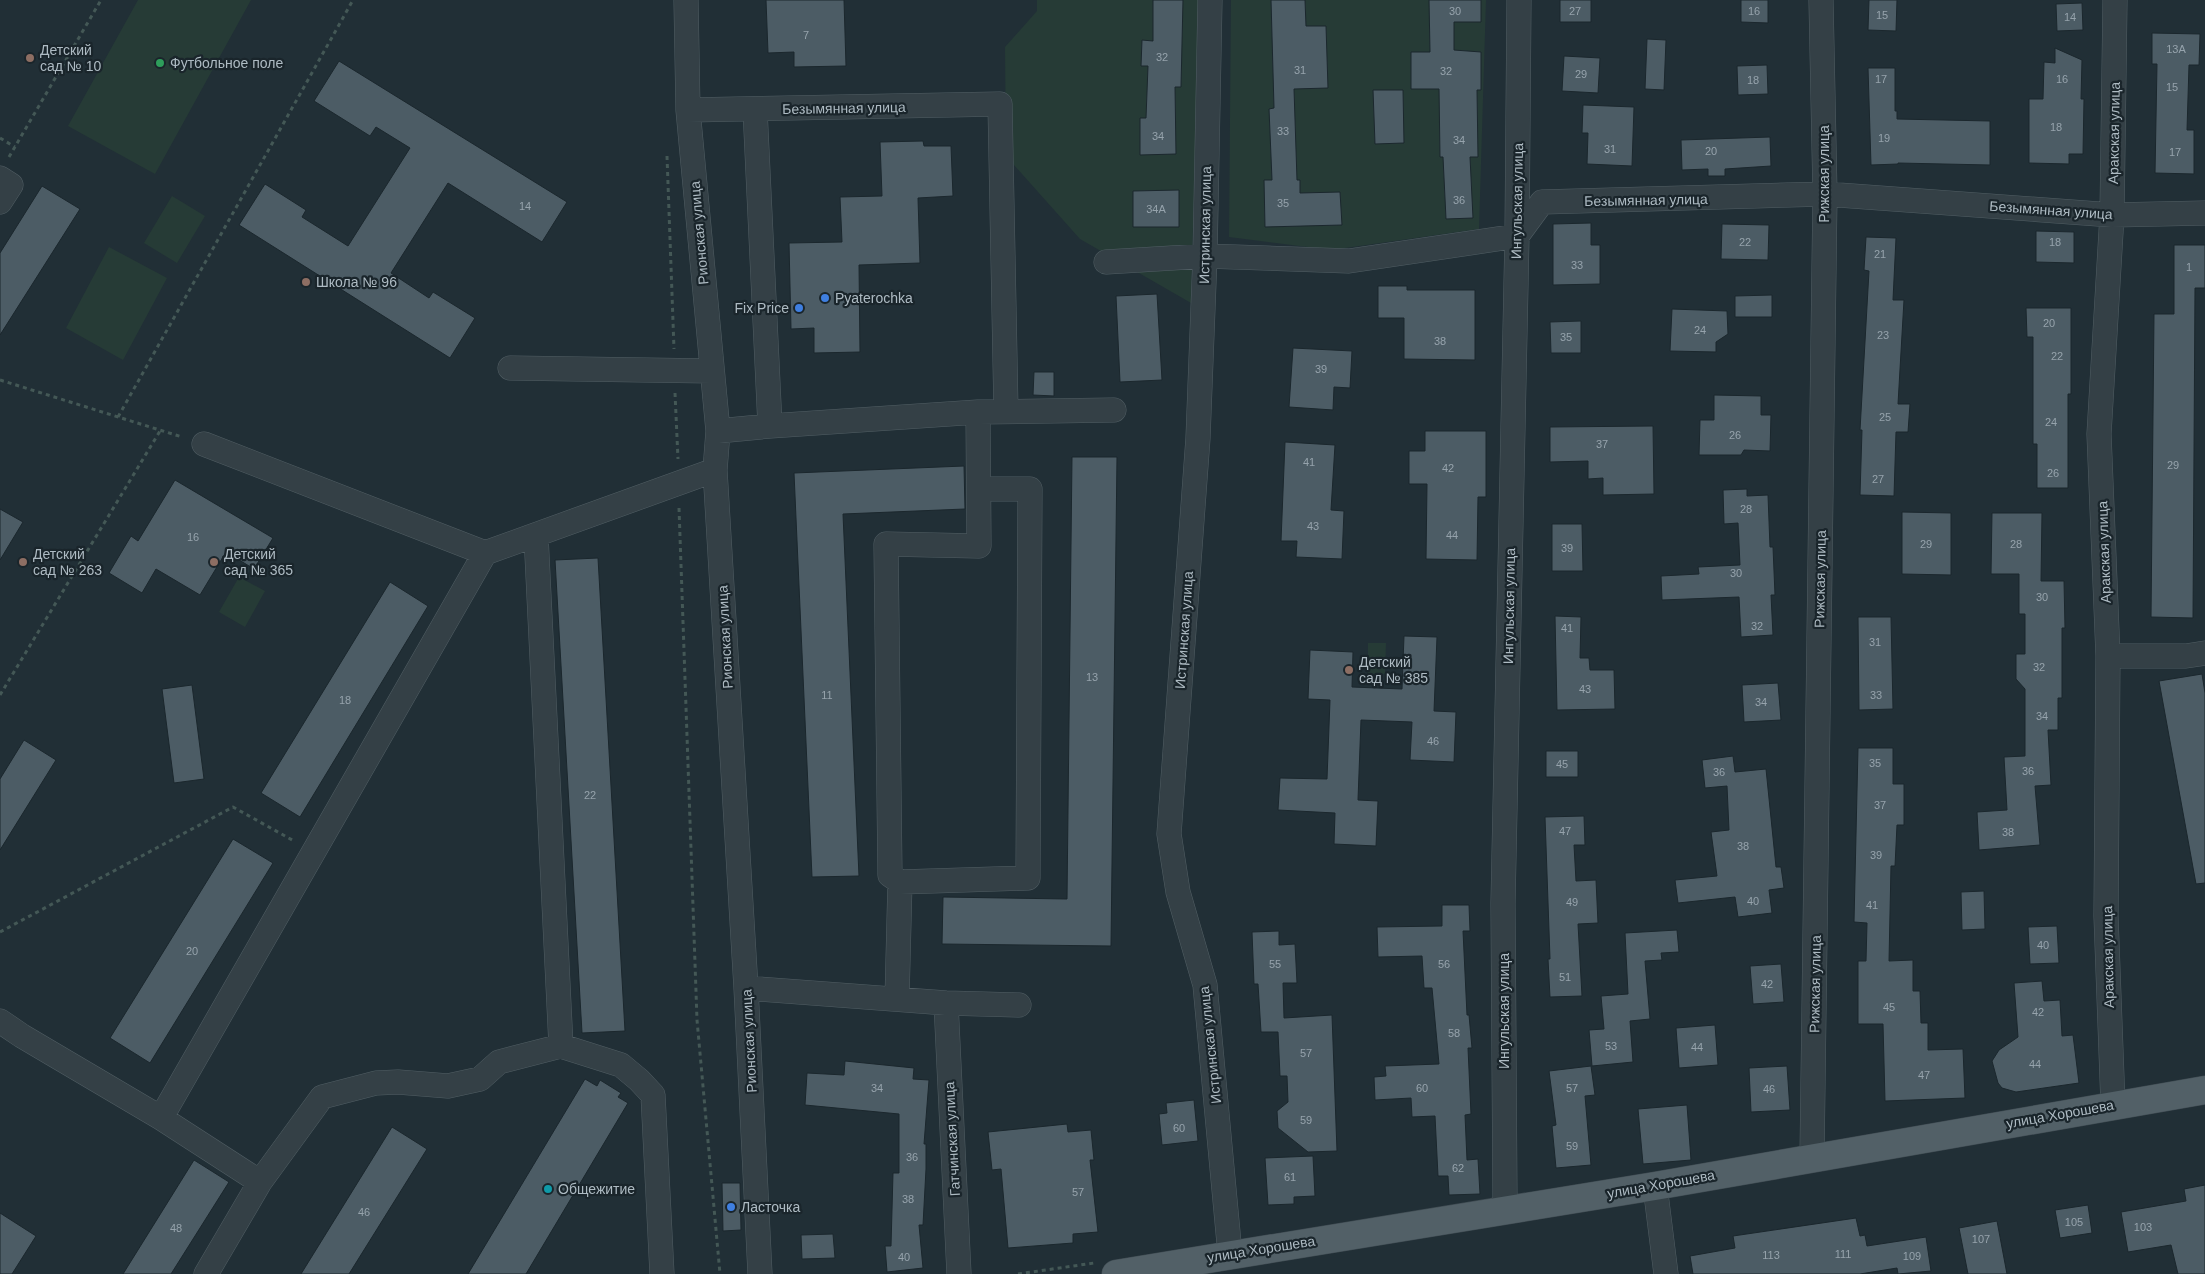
<svg xmlns="http://www.w3.org/2000/svg" width="2205" height="1274" font-family="Helvetica,sans-serif">
<style>
.green{fill:#263b36}
.building{fill:#4c5c65;stroke:#1b272d}
.lines{fill:none;stroke-linecap:round;stroke-linejoin:round}
.minor-casing{stroke:#515e64;stroke-width:25}
.major-casing{stroke:#404c53;stroke-width:29}
.path{stroke:#445856;stroke-width:3;stroke-dasharray:4 4;stroke-linecap:butt}
.minor{stroke:#344046;stroke-width:24}
.major{stroke:#526067;stroke-width:28}
.education-dot{fill:#8d6e63;stroke:#1a252b;stroke-width:2}
.leisure-dot{fill:#2e9e5b;stroke:#1a252b;stroke-width:2}
.shop-dot{fill:#3f7fe0;stroke:#1a252b;stroke-width:2}
.culture-dot{fill:#0f9aa8;stroke:#1a252b;stroke-width:2}
.labels{text-anchor:middle;stroke-width:4.5;stroke-linejoin:round;paint-order:stroke}
.number-label{font-size:11px;fill:#96a3ac}
.poi-label{font-size:14px;fill:#aebbc3;stroke:#1a252b;text-anchor:start}
.street-label{font-size:14px;fill:#aebbc3;stroke:#1a252b}
</style>
<rect width="100%" height="100%" fill="#212f36"/>
<!-- green -->
<path class="green" d="M138,0H251L155,174L68,126Z
M1037,0H1199L1191,303L1080,239L1006,156L1005,47L1037,11Z
M1231,0H1486L1479,229L1331,250L1229,237Z
M172,196L205,216L177,263L144,243Z
M109,247L167,278L123,360L66,328Z
M239,577L265,591L245,627L219,612Z
M1368,643H1386L1385,674H1368Z"/>
<!-- building -->
<path class="building" d="M766,0H844L846,66L794,67V52L768,53Z
M1153,0H1183L1181,87H1175L1176,154L1140,155V118H1146L1148,66H1141L1142,40L1153,41Z
M1271,0H1305L1306,26H1326L1328,88L1294,89L1297,180H1300V193L1340,192L1342,225L1265,227L1264,180H1272L1269,109L1274,108Z
M1429,0H1481V22H1454V50L1481,52V90H1477L1478,157H1470L1473,218L1446,219L1443,157H1440L1439,89H1411V52H1430Z
M1560,0H1591V22H1560Z
M1741,0H1768V23L1741,22Z
M1869,0H1897L1896,31L1868,30Z
M2082,3L2083,30L2057,31L2056,4Z
M2152,33L2200,34L2199,65H2189L2187,130H2194V174L2155,173L2157,64H2152Z
M1647,39L1666,40L1664,90L1645,89Z
M2055,48L2082,60L2081,99H2084L2083,154H2069V164L2029,163V99H2043L2044,62L2055,63Z
M1564,56L1600,58L1598,93L1562,91Z
M339,61L567,202L542,242L448,183L391,273L429,298L433,292L475,318L450,358L239,225L265,184L306,210L302,217L348,246L410,148L376,127L370,136L314,101Z
M1767,65L1768,94L1738,95L1737,66Z
M1868,68H1895V111H1897V119L1990,121V165L1898,163V164L1871,165Z
M1373,90H1403L1404,143L1375,144Z
M1583,105L1634,107L1632,166L1587,164L1588,133H1582Z
M1770,137L1771,166L1725,169V176H1708V169L1682,170L1681,140Z
M923,141L924,146H951L953,196L918,198L920,263L859,265L860,352L814,353V328L791,329L789,243L842,242L840,197L882,196L880,142Z
M42,186L80,209L0,335V253Z
M1179,190V227H1133V191Z
M1591,223V245H1600V284L1553,285V224Z
M1722,224L1769,225L1768,260L1721,259Z
M2036,231L2074,232V263L2036,262Z
M1866,237L1896,238L1893,300H1904L1898,404H1910L1908,432H1896L1894,496L1860,495L1862,430H1860L1869,271L1864,270Z
M2174,245H2205V288H2195L2193,618L2151,617L2154,314H2174Z
M1378,286H1407V290H1475V360L1404,359V318H1378Z
M1157,294L1162,380L1120,382L1116,296Z
M1772,295V317H1735V296Z
M2026,308H2071V394H2068V488H2037V444H2033V337H2027Z
M1672,309L1727,311L1728,334L1716,342V352L1670,351Z
M1581,321V353H1551L1550,322Z
M1293,348L1352,351L1350,388L1334,387L1333,410L1289,407Z
M1034,372H1054V396L1033,395Z
M1714,395L1761,396V415H1771L1770,451L1744,450L1741,455H1699L1700,420H1714Z
M1653,426L1654,494L1603,495V478L1588,479V461L1550,462V427Z
M1425,431H1486V497H1478L1477,560L1426,559L1427,484H1409V451H1425Z
M1285,442L1335,445L1331,510L1344,511L1342,559L1296,557L1297,541H1281Z
M1072,457H1117L1111,946L942,944L943,897L1067,899Z
M964,466L965,509L843,514L859,876L812,877L794,473Z
M175,480L273,538L254,569L226,552L200,595L156,569L142,593L109,573L131,536L138,541Z
M1747,489V496L1768,495L1770,547H1773L1775,595H1771L1773,635L1741,637L1739,597L1662,600L1661,576L1699,574L1698,567L1740,565L1738,523L1724,524L1723,490Z
M0,509L23,522L0,560Z
M1902,512L1951,513V575L1902,574Z
M1992,513H2042L2041,581H2064L2065,628H2062V698H2058V730H2048L2051,785L2035,786L2040,845L1979,850L1977,812L2007,810L2004,757L2025,756V689L2016,679V654H2025V614H2019V574H1991Z
M1552,524H1582L1583,571H1552Z
M598,558L625,1031L582,1033L555,560Z
M390,582L428,606L300,817L261,793Z
M1555,616L1581,617L1580,658H1589L1590,670H1614L1615,709L1557,710Z
M1858,617H1891L1893,709L1859,710Z
M1404,636L1437,637L1434,711L1456,712L1454,762L1410,760L1412,722L1361,720L1358,800L1378,801L1376,846L1334,844L1335,813L1278,810L1280,778L1327,779L1330,700L1308,699L1310,650L1353,652L1352,687L1402,689Z
M2202,674L2205,693V883L2196,884L2159,681Z
M1778,683L1781,720L1744,722L1742,685Z
M192,685L204,779L174,783L162,689Z
M24,740L56,760L0,850V779Z
M1858,748H1893V784H1904V825H1897L1895,866H1891L1889,961L1913,960V991H1920L1921,1023H1928V1050L1963,1049L1965,1098L1885,1101L1883,1024H1858V961H1866L1867,923L1854,922Z
M1546,751H1578V777H1546Z
M1733,756L1735,772L1766,769L1776,867H1781L1784,888L1769,890L1772,913L1738,917L1735,897L1678,903L1675,880L1717,876L1711,832L1729,830L1727,786L1705,788L1702,760Z
M1584,816L1585,845H1574L1576,881L1596,880L1598,923L1578,924L1582,996L1550,997L1548,959H1550L1545,817Z
M233,839L273,863L150,1063L110,1038Z
M1984,891L1985,929L1962,930L1961,892Z
M1442,905H1469L1470,931H1463L1467,1015H1469L1472,1048H1468L1471,1114L1465,1115L1467,1160L1478,1159L1480,1194L1449,1195L1448,1176H1438L1435,1116L1412,1117L1411,1098L1375,1100L1374,1077L1386,1076L1385,1066L1439,1064L1432,988H1424L1422,956L1378,957L1377,927L1442,926Z
M2057,926L2059,963L2030,964L2028,927Z
M1677,930L1679,952L1661,953L1662,960L1645,961L1650,1019L1630,1021L1633,1062L1592,1066L1589,1030L1604,1029L1601,996L1628,994L1625,933Z
M1279,931V945L1295,944L1297,983H1283L1284,1018L1332,1015L1337,1151L1308,1152L1278,1128L1277,1111L1288,1102L1287,1076H1280L1278,1032H1261L1258,984H1254L1252,932Z
M1781,964L1784,1002L1753,1004L1750,966Z
M2042,981L2044,1001L2060,1000L2062,1036L2073,1035L2079,1083L2016,1092L2002,1088L1998,1083L1992,1061L1999,1050L2018,1037L2014,983Z
M1715,1025L1718,1065L1679,1068L1676,1028Z
M845,1061L914,1068L913,1079L929,1080L924,1144H926V1169L923,1225H919L923,1268L887,1272L885,1246H891L893,1173H899V1114L805,1105L807,1073L844,1075Z
M1591,1066L1595,1095L1585,1096L1591,1165L1556,1168L1552,1126L1556,1125L1549,1071Z
M1787,1066L1790,1110L1751,1112L1749,1068Z
M585,1079L597,1086L600,1080L621,1093L618,1097L628,1103L526,1274H468Z
M1194,1100L1198,1141L1162,1145L1159,1114L1167,1113L1166,1103Z
M1687,1105L1691,1160L1643,1164L1638,1109Z
M1067,1124L1068,1132L1091,1130L1094,1160H1090L1098,1232L1073,1234V1243L1008,1248L1001,1169L992,1170L988,1132Z
M392,1127L427,1149L349,1274H301Z
M1313,1156L1315,1196L1294,1197V1204L1268,1205L1265,1158Z
M194,1160L229,1182L171,1274H123Z
M722,1183H740L741,1230L723,1231Z
M2205,1185V1274H2178L2171,1245L2128,1252L2121,1212L2186,1201L2184,1189Z
M2088,1205L2092,1233L2060,1238L2055,1210Z
M0,1213L36,1236L12,1274H0Z
M1856,1218L1860,1236L1865,1235L1867,1246L1926,1237L1931,1271L1898,1274L1897,1268L1860,1274H1693L1690,1256L1735,1248L1733,1236Z
M1997,1221L2007,1274H1968L1959,1228Z
M833,1234L835,1258L802,1259L801,1235Z"/>
<g class="lines">
<!-- minor casing -->
<g class="minor-casing">
<path id="minor" d="M686,0L688,110L718,431L715,470L746,988L760,1274
M1210,0L1205,256L1198,438L1169,834L1178,892L1205,985L1230,1254
M688,110L1000,104L1006,411
M0,178L11,185L0,202
M1106,262L1205,256L1349,261L1517,236L1542,202L1825,194L2112,215L2205,213
M510,368L712,371
M978,412L979,546L886,544L890,875L900,882L1028,878L1030,489H979
M770,426L978,412L1114,410
M718,431L770,426L755,109
M204,444L485,553
M536,535L561,1046
M2108,656H2186L2205,653
M746,988L946,1003L1019,1005
M897,999L900,882
M946,1003L959,1274
M0,1021L22,1036L161,1118L485,553L715,470
M2113,1105L2106,916L2108,656L2099,434L2112,215L2115,0
M161,1118L260,1182
M1812,1157L1825,194L1821,0
M1655,1186L1666,1274
M1499,1210L1505,1200L1503,903L1517,236L1519,0
M206,1274L260,1182L322,1097L376,1083L398,1082L448,1086L480,1079L499,1062L561,1046L621,1065L639,1080L653,1095L662,1274"/>
</g>
<!-- major casing -->
<g class="major-casing">
<path id="major" d="M1116,1274L1655,1186L2205,1090"/>
</g>
<!-- path -->
<path class="path" d="M0,138L15,147
M667,156L674,349
M9,157L101,0
M0,380L182,437
M675,393L678,459
M118,417L353,0
M679,508L697,1020L720,1274
M0,695L160,431
M0,932L233,807L294,841
M1018,1274L1094,1263"/>
<!-- minor -->
<use href="#minor" class="minor"/>
<!-- major -->
<use href="#major" class="major"/>
</g>
<!-- markers -->
<g class="education-dot">
<circle cx="30" cy="58" r="5"/>
<circle cx="306" cy="282" r="5"/>
<circle cx="23" cy="562" r="5"/>
<circle cx="214" cy="562" r="5"/>
<circle cx="1349" cy="670" r="5"/>
</g>
<circle class="leisure-dot" cx="160" cy="63" r="5"/>
<g class="shop-dot">
<circle cx="825" cy="298" r="5"/>
<circle cx="799" cy="308" r="5"/>
<circle cx="731" cy="1207" r="5"/>
</g>
<circle class="culture-dot" cx="548" cy="1189" r="5"/>
<g class="labels">
<!-- number labels -->
<g class="number-label">
<text x="1455" y="15">30</text>
<text x="1575" y="15">27</text>
<text x="1754" y="15">16</text>
<text x="1882" y="19">15</text>
<text x="2070" y="21">14</text>
<text x="806" y="39">7</text>
<text x="2176" y="53">13А</text>
<text x="1162" y="61">32</text>
<text x="1300" y="74">31</text>
<text x="1446" y="75">32</text>
<text x="1581" y="78">29</text>
<text x="1881" y="83">17</text>
<text x="2062" y="83">16</text>
<text x="1753" y="84">18</text>
<text x="2172" y="91">15</text>
<text x="2056" y="131">18</text>
<text x="1283" y="135">33</text>
<text x="1158" y="140">34</text>
<text x="1884" y="142">19</text>
<text x="1459" y="144">34</text>
<text x="1610" y="153">31</text>
<text x="1711" y="155">20</text>
<text x="2175" y="156">17</text>
<text x="1459" y="204">36</text>
<text x="1283" y="207">35</text>
<text x="525" y="210">14</text>
<text x="1156" y="213">34А</text>
<text x="1745" y="246">22</text>
<text x="2055" y="246">18</text>
<text x="1880" y="258">21</text>
<text x="1577" y="269">33</text>
<text x="2189" y="271">1</text>
<text x="2049" y="327">20</text>
<text x="1700" y="334">24</text>
<text x="1883" y="339">23</text>
<text x="1566" y="341">35</text>
<text x="1440" y="345">38</text>
<text x="2057" y="360">22</text>
<text x="1321" y="373">39</text>
<text x="1885" y="421">25</text>
<text x="2051" y="426">24</text>
<text x="1735" y="439">26</text>
<text x="1602" y="448">37</text>
<text x="1309" y="466">41</text>
<text x="2173" y="469">29</text>
<text x="1448" y="472">42</text>
<text x="2053" y="477">26</text>
<text x="1878" y="483">27</text>
<text x="1746" y="513">28</text>
<text x="1313" y="530">43</text>
<text x="1452" y="539">44</text>
<text x="193" y="541">16</text>
<text x="1926" y="548">29</text>
<text x="2016" y="548">28</text>
<text x="1567" y="552">39</text>
<text x="1736" y="577">30</text>
<text x="2042" y="601">30</text>
<text x="1757" y="630">32</text>
<text x="1567" y="632">41</text>
<text x="1875" y="646">31</text>
<text x="2039" y="671">32</text>
<text x="1092" y="681">13</text>
<text x="1585" y="693">43</text>
<text x="827" y="699">11</text>
<text x="1876" y="699">33</text>
<text x="345" y="704">18</text>
<text x="1761" y="706">34</text>
<text x="2042" y="720">34</text>
<text x="1433" y="745">46</text>
<text x="1875" y="767">35</text>
<text x="1562" y="768">45</text>
<text x="2028" y="775">36</text>
<text x="1719" y="776">36</text>
<text x="590" y="799">22</text>
<text x="1880" y="809">37</text>
<text x="1565" y="835">47</text>
<text x="2008" y="836">38</text>
<text x="1743" y="850">38</text>
<text x="1876" y="859">39</text>
<text x="1753" y="905">40</text>
<text x="1572" y="906">49</text>
<text x="1872" y="909">41</text>
<text x="2043" y="949">40</text>
<text x="192" y="955">20</text>
<text x="1275" y="968">55</text>
<text x="1444" y="968">56</text>
<text x="1565" y="981">51</text>
<text x="1767" y="988">42</text>
<text x="1889" y="1011">45</text>
<text x="2038" y="1016">42</text>
<text x="1454" y="1037">58</text>
<text x="1611" y="1050">53</text>
<text x="1697" y="1051">44</text>
<text x="1306" y="1057">57</text>
<text x="2035" y="1068">44</text>
<text x="1924" y="1079">47</text>
<text x="877" y="1092">34</text>
<text x="1422" y="1092">60</text>
<text x="1572" y="1092">57</text>
<text x="1769" y="1093">46</text>
<text x="1306" y="1124">59</text>
<text x="1179" y="1132">60</text>
<text x="1572" y="1150">59</text>
<text x="912" y="1161">36</text>
<text x="1458" y="1172">62</text>
<text x="1290" y="1181">61</text>
<text x="1078" y="1196">57</text>
<text x="908" y="1203">38</text>
<text x="364" y="1216">46</text>
<text x="2074" y="1226">105</text>
<text x="2143" y="1231">103</text>
<text x="176" y="1232">48</text>
<text x="1981" y="1243">107</text>
<text x="1843" y="1258">111</text>
<text x="1771" y="1259">113</text>
<text x="1912" y="1260">109</text>
<text x="904" y="1261">40</text>
</g>
<!-- poi labels -->
<g class="poi-label">
<text x="40" y="55">Детский<tspan x="40" dy="16">сад № 10</tspan></text>
<text x="170" y="68">Футбольное поле</text>
<text x="316" y="287">Школа № 96</text>
<text x="835" y="303">Pyaterochka</text>
<text x="789" y="313" text-anchor="end">Fix Price</text>
<text x="33" y="559">Детский<tspan x="33" dy="16">сад № 263</tspan></text>
<text x="224" y="559">Детский<tspan x="224" dy="16">сад № 365</tspan></text>
<text x="1359" y="667">Детский<tspan x="1359" dy="16">сад № 385</tspan></text>
<text x="558" y="1194">Общежитие</text>
<text x="741" y="1212">Ласточка</text>
</g>
<!-- street labels -->
<g class="street-label">
<text transform="translate(844 108) rotate(-1)" y="5">Безымянная улица</text>
<text transform="translate(2114 133) rotate(-89)" y="5">Аракская улица</text>
<text transform="translate(1824 174) rotate(-90)" y="5">Рижская улица</text>
<text transform="translate(1646 200) rotate(-1)" y="5">Безымянная улица</text>
<text transform="translate(1517 201) rotate(-89)" y="5">Ингульская улица</text>
<text transform="translate(2051 210) rotate(4)" y="5">Безымянная улица</text>
<text transform="translate(1205 225) rotate(-89)" y="5">Истринская улица</text>
<text transform="translate(699 233) rotate(-95)" y="5">Рионская улица</text>
<text transform="translate(2104 552) rotate(-92)" y="5">Аракская улица</text>
<text transform="translate(1820 579) rotate(-89)" y="5">Рижская улица</text>
<text transform="translate(1509 606) rotate(-89)" y="5">Ингульская улица</text>
<text transform="translate(1184 630) rotate(-86)" y="5">Истринская улица</text>
<text transform="translate(725 637) rotate(-93)" y="5">Рионская улица</text>
<text transform="translate(2108 957) rotate(-91)" y="5">Аракская улица</text>
<text transform="translate(1815 984) rotate(-89)" y="5">Рижская улица</text>
<text transform="translate(1504 1011) rotate(-90)" y="5">Ингульская улица</text>
<text transform="translate(749 1041) rotate(-93)" y="5">Рионская улица</text>
<text transform="translate(1210 1045) rotate(-96)" y="5">Истринская улица</text>
<text transform="translate(2060 1114) rotate(-10)" y="5">улица Хорошева</text>
<text transform="translate(952 1139) rotate(-93)" y="5">Гатчинская улица</text>
<text transform="translate(1661 1184) rotate(-10)" y="5">улица Хорошева</text>
<text transform="translate(1261 1249) rotate(-9)" y="5">улица Хорошева</text>
</g>
</g>
</svg>
